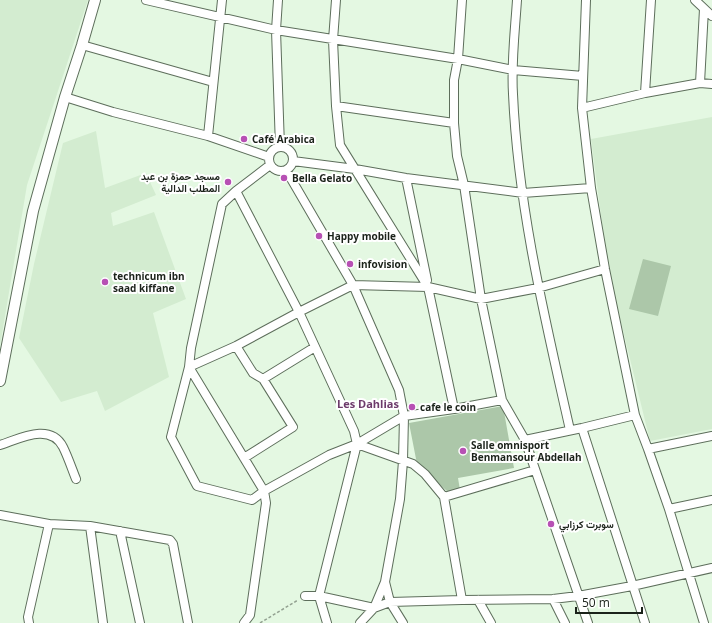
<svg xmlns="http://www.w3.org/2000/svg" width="712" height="623" font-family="'Open Sans',Vazirmatn,sans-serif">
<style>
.built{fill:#d3ecd0}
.green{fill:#acc7a9}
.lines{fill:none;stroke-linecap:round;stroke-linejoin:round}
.minor-casing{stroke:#5d6e5b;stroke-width:10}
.tertiary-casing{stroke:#5d6e5b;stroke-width:12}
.path{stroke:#93a191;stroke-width:1.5;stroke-dasharray:3 2;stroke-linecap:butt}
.minor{stroke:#fff;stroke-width:8}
.tertiary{stroke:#fff;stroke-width:10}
.poi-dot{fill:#b750b4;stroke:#fff;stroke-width:1.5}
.labels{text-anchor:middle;stroke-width:4;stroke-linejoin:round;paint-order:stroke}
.poi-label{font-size:10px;font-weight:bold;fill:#1b221a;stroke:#fff;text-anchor:start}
.neighbourhood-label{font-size:11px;font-weight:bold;fill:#6d3a6b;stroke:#fff}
</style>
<rect width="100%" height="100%" fill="#e4f8e2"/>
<!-- built -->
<path class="built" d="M0,0H88L27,185L0,346Z
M712,117V429L650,441L608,269L591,139Z
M96,131L105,188L146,173L156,195L111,213L113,226L154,212L186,299L153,313L169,377L105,411L97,391L61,402L19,338L34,264L63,143Z"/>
<!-- green -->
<path class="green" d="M643,259L671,266L658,316L629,309Z
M503,406L514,468L458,478L460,490L448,492L417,464L409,423Z"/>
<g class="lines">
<!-- minor casing -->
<g class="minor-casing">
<path id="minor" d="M146,0L276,30L458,59L513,70L583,76
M278,0L276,30L280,147
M336,0L333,40L336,106L340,145L428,287L454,409
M462,0L458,59L454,80V123L457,156L464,185L481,299L502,400L525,440L588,623
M517,0C515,31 511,63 513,94C518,208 545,319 570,430
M586,0L582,108L591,188L605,269L635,415L648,449L712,436
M695,0L712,16
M82,45L213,82
M700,83L704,9
M645,93L651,0
M65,97L113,112L208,136L269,157
M336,106L454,123
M582,108L645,93L700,83L712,84
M208,136L222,0
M269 159a12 12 0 1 1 24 0a12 12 0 1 1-24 0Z
M293,161L355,169L406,178L523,193L591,188
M286,170L353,285L399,390L404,416L403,461L400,499L385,582L390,602L403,623
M406,178L427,280
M236,191L299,312L354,431L357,444
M236,346L253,373L263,379L293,427L244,458
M263,379L315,347
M502,400L454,409L404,416L357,444L329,455L264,491L252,500L197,486L171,437L189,367L236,346L299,312L353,285L428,287L481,299L538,288L605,269
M582,428L645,623
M525,440L582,428L635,415
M0,445C19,439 50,422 63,447C68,457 72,469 76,479
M648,449L669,509L704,623
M444,497L535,470
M669,509L712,500
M0,515L49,524L90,526L170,540L173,544L188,623
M90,526L103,623
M120,531L140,623
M305,596H319L374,608L390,602L462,600L553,599L578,596L632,586L712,568
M553,599L565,623
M478,600L491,623
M29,623L28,617L49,524
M244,623L250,615L266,503L264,491L189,367L191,348L222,204L236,191L270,165
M327,623L319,596L357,444L413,464L425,474L444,497L462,600
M360,623L374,608L385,582"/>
</g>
<!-- tertiary casing -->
<g class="tertiary-casing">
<path id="tertiary" d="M0,381L33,211L65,97L82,45L95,0"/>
</g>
<!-- path -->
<path class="path" d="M260,623L298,600"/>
<!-- minor -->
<use href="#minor" class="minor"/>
<!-- tertiary -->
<use href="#tertiary" class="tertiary"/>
</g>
<!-- markers -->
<g class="poi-dot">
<circle cx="244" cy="139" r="4"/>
<circle cx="284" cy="178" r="4"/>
<circle cx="228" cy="182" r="4"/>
<circle cx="319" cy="236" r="4"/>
<circle cx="350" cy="264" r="4"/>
<circle cx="105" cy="282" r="4"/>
<circle cx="412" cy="407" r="4"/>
<circle cx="463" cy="451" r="4"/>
<circle cx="551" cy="524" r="4"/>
</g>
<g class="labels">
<!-- poi labels -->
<g class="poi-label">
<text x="252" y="143">Café Arabica</text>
<text x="220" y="180" text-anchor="end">مسجد حمزة بن عبد<tspan x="220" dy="12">المطلب الدالية</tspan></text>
<text x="292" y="182">Bella Gelato</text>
<text x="327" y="240">Happy mobile</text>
<text x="358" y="268">infovision</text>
<text x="113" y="280">technicum ibn<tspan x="113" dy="12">saad kiffane</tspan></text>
<text x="420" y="411">cafe le coin</text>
<text x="471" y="449">Salle omnisport<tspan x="471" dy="12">Benmansour Abdellah</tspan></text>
<text x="559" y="528">سوبرت كرزابي</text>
</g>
<!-- neighbourhood labels -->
<g class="neighbourhood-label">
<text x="368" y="408">Les Dahlias</text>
</g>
</g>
<!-- scale -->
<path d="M576 607v6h66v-6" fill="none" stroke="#1b221a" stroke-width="2"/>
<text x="582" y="607" font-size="12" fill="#1b221a" stroke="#ffffff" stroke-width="3" paint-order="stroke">50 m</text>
</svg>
